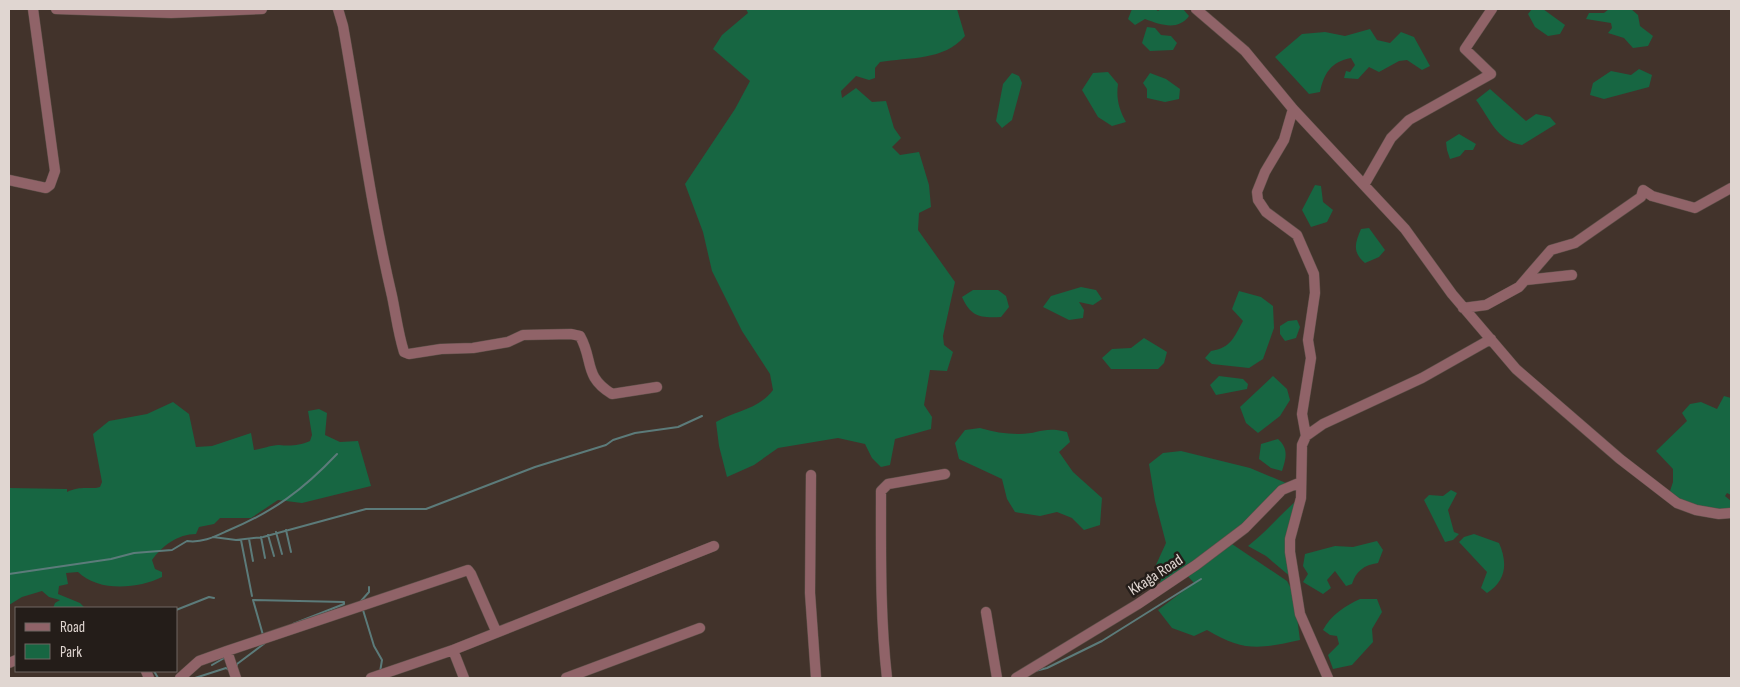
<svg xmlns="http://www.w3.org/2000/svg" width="1740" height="687" font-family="'Sofia Sans Condensed',sans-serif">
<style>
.green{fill:#176642}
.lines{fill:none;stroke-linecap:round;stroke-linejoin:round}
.stream{stroke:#5c7b7a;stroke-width:2}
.minor-casing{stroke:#5e5049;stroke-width:11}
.minor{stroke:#906368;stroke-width:10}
.labels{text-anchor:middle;stroke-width:5;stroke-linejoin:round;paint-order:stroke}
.street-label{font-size:16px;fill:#e0d6d1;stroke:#241d19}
</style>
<rect width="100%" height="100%" fill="#42332b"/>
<!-- green -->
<path class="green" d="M746,9H957L965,36C944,61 909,57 880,62L875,68V78L869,80L856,76L841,91L842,98L856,88L872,102L886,101L894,128L901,138L892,147L900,155L919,152L929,185L931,207L919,213L918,230L955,282L943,336L944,345L953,352L947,371L930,370L924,405L932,417L931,429L895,439L890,465L881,467L872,458L865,444L838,438L778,448L754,465L727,477L719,446L716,422C736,410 758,410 773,390L770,374L742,331L712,271L703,232L685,184L735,109L750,81L713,49L722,35L748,13Z
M1132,9H1155L1158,11L1161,9H1183L1189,16C1178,31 1161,25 1145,19L1135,25L1128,19Z
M1532,9H1543L1565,25L1560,34L1548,36L1535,27L1528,14Z
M1609,9H1631L1638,15L1640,26L1653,36L1648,46L1633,48L1624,38L1608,33L1612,28L1611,23L1586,19L1589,13H1604Z
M1147,27L1155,28L1161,35L1171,36L1177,43L1173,50L1150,51L1142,43Z
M1370,29L1377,40L1390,43L1401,32L1414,37L1430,66L1422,70L1407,60L1399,61L1379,72L1369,67L1358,79L1344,78L1346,71L1350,72L1355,65L1351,58C1331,62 1324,73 1320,92L1309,94L1275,57L1302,34L1325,32L1345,36Z
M1639,69L1652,75L1649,87L1604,99L1590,95L1593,83L1611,71L1631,75Z
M1108,72L1118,84C1116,99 1119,109 1126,122L1112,126L1098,117L1082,90L1093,73Z
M1012,73L1019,76L1022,83L1012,120L1002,128L996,121L1003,84Z
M1150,73L1166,79L1180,89L1179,99L1165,102L1147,98V89L1143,83Z
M1490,89L1526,121L1536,114L1550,117L1556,124L1522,145C1497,141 1490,119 1476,100Z
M1459,134L1476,144L1473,150H1465L1460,156L1450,159L1447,150L1446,142Z
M1315,185L1321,186L1323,202L1333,210L1327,222L1311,227L1302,210Z
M1369,228L1385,250L1379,257L1365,263C1352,252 1355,243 1361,229Z
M1081,287L1096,290L1102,299L1093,305L1079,302L1084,310L1083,318L1069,320L1043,307L1051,296Z
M973,290H998L1006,296L1009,307L1001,317C980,318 971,317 962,297Z
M1239,291L1261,297L1273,306L1274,328L1263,359L1249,368L1212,364L1205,358L1211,351C1231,348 1234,337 1243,321L1232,309Z
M1297,320L1300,327L1296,338L1285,341L1280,334V326L1288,321Z
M1144,338L1167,352L1164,363L1158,369H1111L1102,358L1112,349L1131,348Z
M1219,376L1243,379L1248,384L1247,389L1216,395L1210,385Z
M1273,376L1287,389L1290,400L1280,416L1258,433L1246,423L1240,407Z
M1724,396L1731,398V495L1727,493L1725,496L1731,501V518L1718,517L1669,494L1673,482V469L1656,451L1687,421L1682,413L1690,404L1701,402L1717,409Z
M173,402L189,414L196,447L212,446L251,433L254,450C262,449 271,445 279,445C290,446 298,446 310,441L312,435L308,411L319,409L327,413L325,435L340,442L358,441L371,486L302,503L278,500L251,518H220L214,524L199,527L196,534C178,534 162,546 152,560L155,569L162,572V577C138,589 98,592 78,572L66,573L68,584L59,586L58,594L80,603L85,608H53L55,603L60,600L49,597L42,591L22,597L9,605V488L67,489V492C81,485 91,490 100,487L102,482L93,434L109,421L147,414Z
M980,428C993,432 1006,434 1019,434C1040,434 1043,426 1067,432L1070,442L1059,452L1073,472L1102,498L1100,525L1084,530L1072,518L1057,512L1040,516L1015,512L1007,499L1002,479L959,459L955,443L965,430Z
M1278,439C1289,449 1286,458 1282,471L1271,468L1259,459L1261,444Z
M1181,451L1250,468L1293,486L1232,544L1287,581L1294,594L1300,640C1260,649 1244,652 1207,630L1194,636L1172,628L1158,610L1194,583L1186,574L1157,592L1161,579L1155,567L1166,543L1155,501L1149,464L1163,453Z
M1451,490L1457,493L1448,510L1454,532L1459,534L1453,540L1445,542L1424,500L1429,495L1443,496Z
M1297,500L1292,578L1266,556L1248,546C1266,532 1280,515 1297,500Z
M1474,534L1499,543C1508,563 1506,581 1487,593L1481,588L1487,572L1459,542L1464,537Z
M1377,541L1383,550L1378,563C1364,565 1356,571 1352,584L1346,586L1335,571L1327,580L1331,588L1323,594L1303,582L1308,574L1303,566L1305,554L1335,546L1353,547Z
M1360,599H1377L1382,612L1372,629L1373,642L1352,665L1333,669L1328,655L1339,644L1337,636L1330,635L1323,630C1330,616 1346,605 1360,599Z"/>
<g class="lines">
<!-- stream -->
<path class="stream" d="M286,530L291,552
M276,532L282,554
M268,535L274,556
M213,537L236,540L263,537L366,509H426L535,467L606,445L613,440L635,433L678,427L702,416
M261,537L265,558
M249,539L253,561
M241,540L252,596
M9,574L111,559L134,553L172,550L187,541C202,543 214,537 227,531C273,512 303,490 337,454
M361,601L369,592V587
M176,610L209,597L214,598
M363,610L374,646L382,660L380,672
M263,635L253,600L344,602V604L293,624
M212,665L226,657
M237,667V664L265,643
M154,671L158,678
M1035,671L1047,668L1102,641L1201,579
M195,678L226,668L229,670"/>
<!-- minor casing -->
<g class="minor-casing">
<path id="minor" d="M56,9L171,13L262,9
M338,9L343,26C359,116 371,207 392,296C396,315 398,333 404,352L409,354L441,349L473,348L508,342L523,335L571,334L580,336C594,361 583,376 612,394L657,387
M1196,9L1245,51L1293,109L1405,229L1452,294L1516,369L1620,459L1677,503L1696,510L1719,514L1731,513
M1293,109L1284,140L1265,172L1257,192L1258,200L1266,212L1297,235L1314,274L1315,293L1308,340L1311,358L1302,414L1306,436
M9,180L46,188L50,185L55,171L33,9
M1364,185L1391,138L1409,120L1491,74L1465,49L1492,9
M1526,280L1572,275
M1463,308L1486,305L1519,287L1551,250L1575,243L1641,197L1643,190L1652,196L1695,208L1731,188
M811,475L810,593L816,678
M986,612L997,678
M453,650L464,678
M227,651L236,678
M9,663L16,660
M146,671L149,678
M180,678L199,661L227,651L468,570L471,574L496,631
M371,678L453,650L714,546
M566,678L700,628
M887,678C880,616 881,554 881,491L888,484L894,483L945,474
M1016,678L1138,604L1196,565L1245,528L1282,490L1301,482
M1328,678L1300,614L1290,552V539L1301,498L1302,445L1306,436L1323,424L1422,378L1491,339"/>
</g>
<!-- minor -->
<use href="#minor" class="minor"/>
</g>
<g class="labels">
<!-- street labels -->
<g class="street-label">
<text transform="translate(1155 574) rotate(-33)" y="6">Kkaga Road</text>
</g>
</g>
<!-- border -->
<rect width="1740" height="687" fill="none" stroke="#e0d6d1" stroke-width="20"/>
<!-- legend -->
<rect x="15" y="607" width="162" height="65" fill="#241d19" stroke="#6f6763"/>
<rect x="25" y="623" width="25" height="8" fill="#906368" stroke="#6f6763"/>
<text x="60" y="632" font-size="15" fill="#e0d6d1">Road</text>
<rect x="25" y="644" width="25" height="15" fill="#176642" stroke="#6f6763"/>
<text x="60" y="657" font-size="15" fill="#e0d6d1">Park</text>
</svg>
